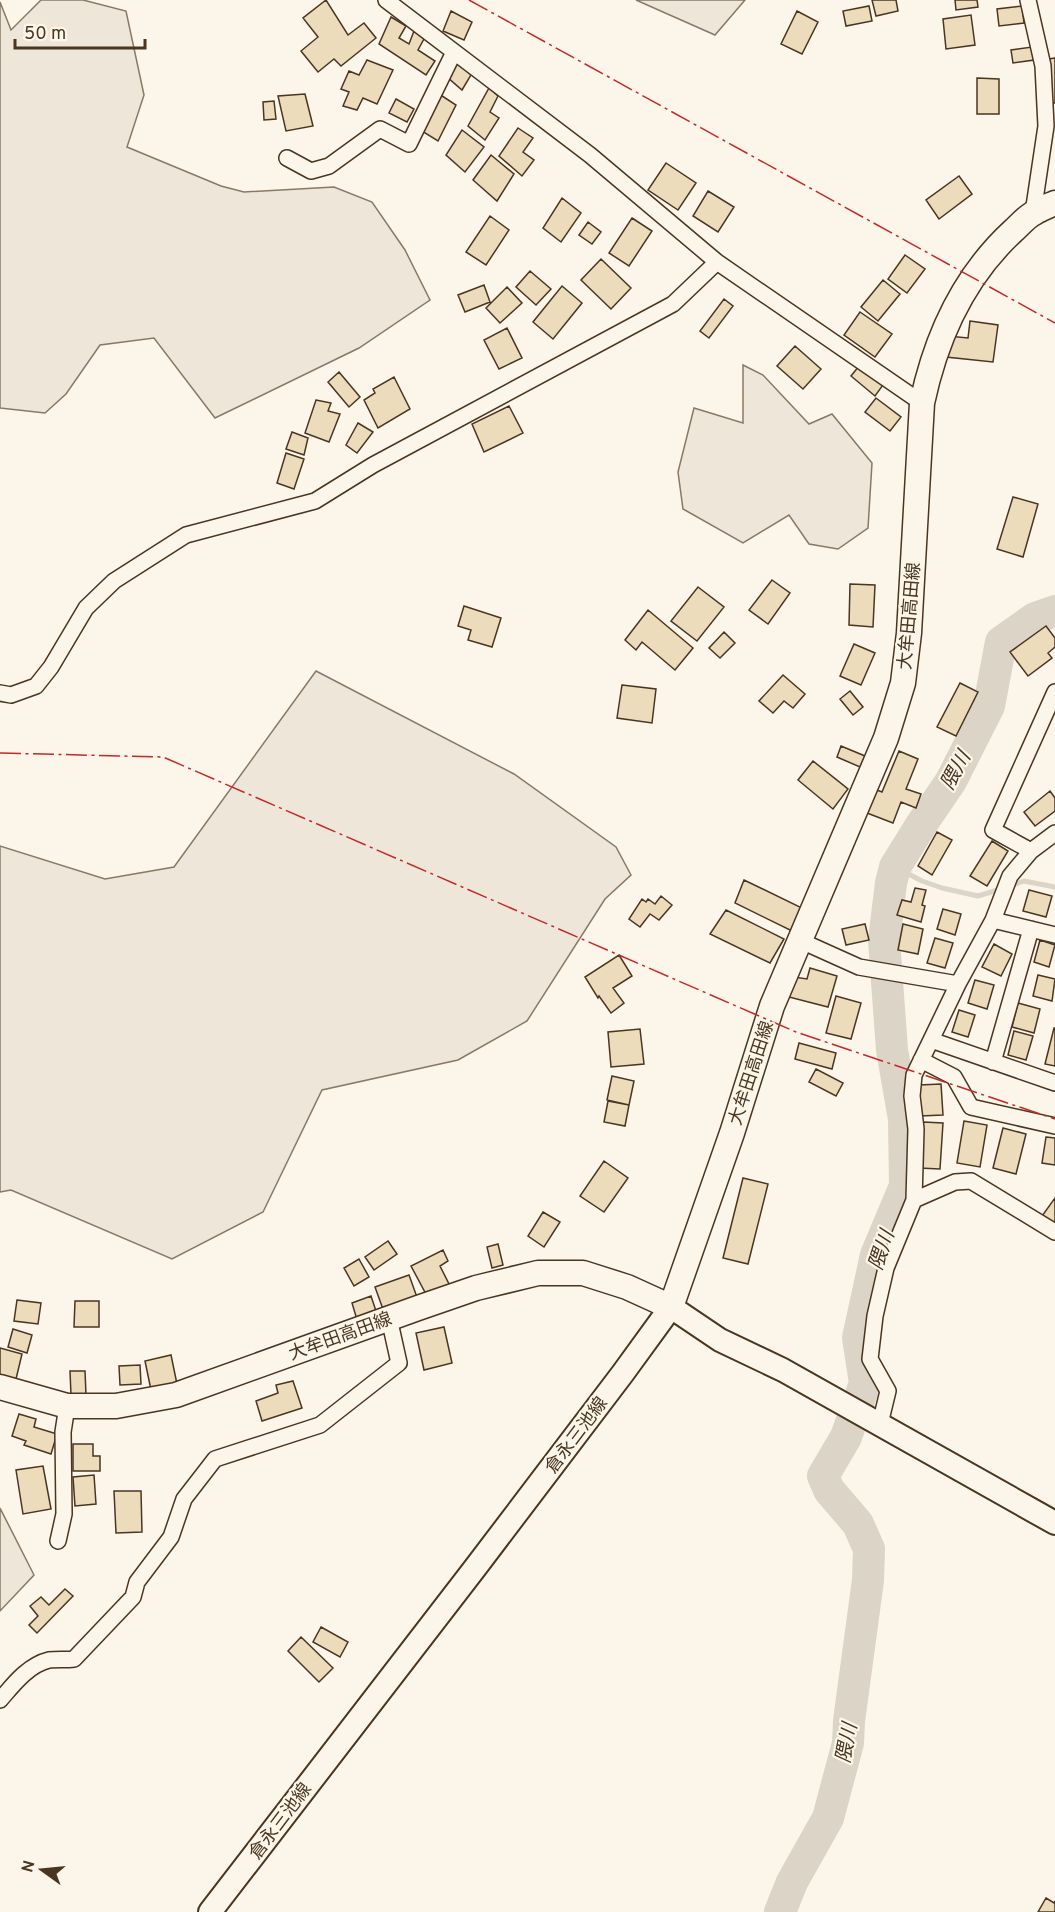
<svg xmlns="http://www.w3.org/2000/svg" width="1055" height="1912" font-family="Overpass,'Noto Sans JP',sans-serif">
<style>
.green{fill:#ede6d9;stroke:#887966;stroke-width:1.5}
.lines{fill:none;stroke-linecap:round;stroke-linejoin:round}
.stream{stroke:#dcd4c6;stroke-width:5}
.river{stroke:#dcd4c6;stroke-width:32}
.building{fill:#ecdcbc;stroke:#4a3520;stroke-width:1.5}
.minor-casing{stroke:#4a3520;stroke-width:18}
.secondary-casing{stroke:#4a3520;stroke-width:26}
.primary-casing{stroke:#4a3520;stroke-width:27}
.minor{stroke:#fbf6e9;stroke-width:15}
.secondary{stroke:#fbf6e9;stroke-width:22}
.primary{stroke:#fbf6e9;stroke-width:24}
.power{stroke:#c62828;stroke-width:1.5;stroke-dasharray:21 4.5 3 4.5;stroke-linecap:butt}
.labels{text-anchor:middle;stroke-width:4.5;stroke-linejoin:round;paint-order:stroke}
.street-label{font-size:18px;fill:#4a3520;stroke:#fbf6e9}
.water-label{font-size:20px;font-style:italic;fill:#4a3520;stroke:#fbf6e9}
</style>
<rect width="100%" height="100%" fill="#fbf6e9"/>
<!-- green -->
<path class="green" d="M41,0H83L126,11L144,95L127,147L221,186L244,192L334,187L372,202L405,250L430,300L359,348L215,418L154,338L100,345L66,394L45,413L0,408V2L11,30Z
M636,0H745L715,35Z
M743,365L763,375L809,424L832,414L872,463L868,528L838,549L809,544L789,515L743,543L683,509L678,472L694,408L743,423Z
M316,671L514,774L616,847L631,875L605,899L527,1021L458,1060L322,1090L263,1212L172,1259L11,1190L0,1192V846L105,879L174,867Z
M0,1508L34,1575L0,1611Z"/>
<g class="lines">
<!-- stream -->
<path class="stream" d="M895,867L922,881L942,888L978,896L1001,889
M1010,886L1024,881L1055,887"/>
<!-- river -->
<path class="river" d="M780,1912L792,1882L828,1818L848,1743L849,1721L868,1580L869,1549L858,1524L829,1490L823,1476L846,1437L865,1383L858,1338L876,1255L905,1186L904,1119L892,1050L884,940L891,883L895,867L921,825L951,781L989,706L1001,642L1035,618L1055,611"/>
</g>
<!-- building -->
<path class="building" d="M326,0L348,35L364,23L376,38L341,66L334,59L318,72L301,51L318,37L303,18Z
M872,0H896L898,11L876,16Z
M955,0H977L978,7L956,10Z
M869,6L872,21L846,26L843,11Z
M1022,6L1024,23L999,26L997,9Z
M451,11L472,22L464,40L443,31Z
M797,11L818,22L802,54L781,44Z
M971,15L975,45L946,49L943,19Z
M391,17L406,26L399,38L409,44L414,31L425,37L418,50L435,61L426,75L379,44Z
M1032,47L1034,60L1013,63L1011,50Z
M1055,58V103H1052L1049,59Z
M367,60L393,70L377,104L363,98L357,110L343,106L349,92L341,89L349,71L359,75Z
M456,61L471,75L462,90L446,76Z
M977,78L999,79V114H977Z
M489,88L498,96L490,112L499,118L485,140L468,126Z
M433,90L456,105L438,141L417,128Z
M305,94L313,126L286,131L278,96Z
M396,99L414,109L407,122L389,113Z
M274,101L276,119L264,120L263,102Z
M518,128L533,138L523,152L534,160L522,176L499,156Z
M462,130L484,147L465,172L446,155Z
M491,155L514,174L497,201L473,180Z
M666,163L696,183L678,210L648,190Z
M959,176L972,194L939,219L926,200Z
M708,191L734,207L718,232L693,216Z
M562,198L581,213L561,242L543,228Z
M490,216L509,230L486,265L466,252Z
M632,218L652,231L629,266L609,253Z
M588,222L601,232L592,244L579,235Z
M905,255L925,269L907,293L888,279Z
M601,259L631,288L611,309L581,280Z
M530,271L551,289L536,305L516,287Z
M883,280L900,294L878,321L861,307Z
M484,285L490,302L465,312L458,295Z
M562,286L582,303L553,339L533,322Z
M507,287L522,303L500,323L486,308Z
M724,299L733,306L709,338L700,331Z
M860,312L892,334L875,357L844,335Z
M970,321L998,325L993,362L946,357L948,336L968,338Z
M507,328L522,358L499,369L484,340Z
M795,346L821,369L803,389L777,366Z
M859,366L883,385L875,396L851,376Z
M339,372L360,397L349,407L328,382Z
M394,377L410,409L378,428L364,400L375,393L373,389Z
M876,398L901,417L890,431L865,412Z
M316,400L331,403L328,411L340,414L329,442L305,433Z
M509,406L523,433L484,452L472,424Z
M358,423L373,432L357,453L346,445Z
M292,432L308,438L304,455L286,449Z
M286,453L304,459L294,489L277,483Z
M1013,497L1038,504L1023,557L997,549Z
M772,580L790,593L768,624L749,610Z
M850,584L875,585L873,627L849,625Z
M698,587L724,607L697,641L671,621Z
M464,606L501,618L492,647L468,640L471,630L458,626Z
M648,610L693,648L675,670L642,642L636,650L625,640Z
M1046,626L1055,638V647L1048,653L1052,658L1028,676L1010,652Z
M724,632L735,643L720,658L709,648Z
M854,644L875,653L861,685L840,676Z
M783,675L805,694L793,708L784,701L773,713L759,701Z
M960,683L978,692L956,736L937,727Z
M622,685L656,689L652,723L617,718Z
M850,691L863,707L853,715L840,699Z
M841,746L865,756L860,767L837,757Z
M899,751L918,759L906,789L921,794L916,808L901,802L893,823L867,813L877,790L882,792Z
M813,761L848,789L833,809L798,780Z
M1050,791L1055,798V811L1035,826L1024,812Z
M937,832L952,840L932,875L918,866Z
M992,841L1008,851L987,886L970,876Z
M744,880L802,908L792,931L735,903Z
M915,888L926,890L922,905L925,906L921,922L897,915L902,900L911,902Z
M1029,890L1052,896L1046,917L1023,911Z
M661,896L672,905L659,920L650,914L640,927L629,919L642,899L646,902L648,899L655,904Z
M943,909L961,914L955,935L937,929Z
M726,910L784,939L770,963L710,934Z
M865,924L869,940L846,945L842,929Z
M903,924L923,929L918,954L898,950Z
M935,938L953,943L945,968L927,963Z
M1040,940L1055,945L1049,967L1034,962Z
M994,944L1012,954L1001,976L982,967Z
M619,955L632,976L613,988L624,1003L611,1013L599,996L598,998L585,977Z
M810,968L837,976L828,1007L789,997L794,977L807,979Z
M1038,975L1055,979L1052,1001L1033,996Z
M975,980L994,985L987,1009L968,1003Z
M836,996L861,1003L851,1039L826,1033Z
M1018,1003L1040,1009L1034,1033L1012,1027Z
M959,1010L975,1015L968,1037L952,1032Z
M1054,1028H1055V1066L1045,1064Z
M640,1029L644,1064L611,1067L608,1032Z
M1014,1031L1033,1036L1026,1060L1008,1055Z
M799,1043L836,1053L832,1069L795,1059Z
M816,1069L843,1083L836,1096L809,1082Z
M612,1076L634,1081L629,1105L607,1100Z
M941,1084L943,1115L920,1116L919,1085Z
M608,1101L629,1105L625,1126L604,1122Z
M964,1121L987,1125L980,1167L957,1163Z
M923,1122L943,1123L940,1169L919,1168Z
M1003,1128L1026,1134L1016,1174L993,1168Z
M1046,1137L1055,1138V1165L1042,1163Z
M604,1161L628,1178L604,1212L580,1196Z
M743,1178L768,1184L748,1264L723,1258Z
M1055,1198V1226L1042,1216Z
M543,1212L560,1222L544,1247L528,1236Z
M388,1241L397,1254L374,1270L365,1257Z
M498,1244L503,1265L492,1268L487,1247Z
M443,1250L448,1261L440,1266L449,1284L427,1296L411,1266Z
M359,1259L369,1277L354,1286L344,1268Z
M409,1275L418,1300L384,1312L375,1287Z
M371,1296L378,1317L358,1323L352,1303Z
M17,1300L41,1303L38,1324L14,1321Z
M75,1301H99V1327H74Z
M444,1327L452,1363L424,1370L416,1333Z
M13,1329L32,1335L27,1353L8,1347Z
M0,1348L22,1354L16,1379L0,1375Z
M171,1355L177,1384L151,1390L145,1361Z
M140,1365L141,1384L120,1385L119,1366Z
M70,1371H85L86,1395H71Z
M293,1381L302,1408L262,1421L256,1401L278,1393L276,1385Z
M19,1414L36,1419L34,1427L57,1434L51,1454L24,1445L26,1441L12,1436Z
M73,1444H93V1456H100V1471H73Z
M43,1466L51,1509L23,1514L16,1470Z
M94,1475L96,1504L75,1506L73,1477Z
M114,1491H141L142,1532L116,1533Z
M65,1589L73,1596L37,1633L29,1625L38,1616L30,1606L41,1597L49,1605Z
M321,1627L348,1642L340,1657L313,1642Z
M301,1637L333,1668L319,1682L288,1651Z
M1046,1898L1054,1903L1055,1901V1912H1038Z"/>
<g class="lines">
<!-- minor casing -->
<g class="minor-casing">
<path id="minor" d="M386,0L590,155L717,262L922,403
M1028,0L1043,66L1046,126L1033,213
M287,158L311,171L329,166L380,129L409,144L454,52
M0,693L11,695L36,686L51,667L86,608L114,581L186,535L315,501L373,465L673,304L717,262
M1031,851L993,830L1055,692
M993,920L1010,876L1031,851L1055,833
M1055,935L993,920L958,984L931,1040L1055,1083
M799,940L859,967L958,984
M921,1060L954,1077L971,1107L1055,1126
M993,1062L1031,929
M914,1200L955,1182L971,1181L1055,1232
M880,1424L888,1391L870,1359L875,1316L886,1268L914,1200L916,1129L912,1096L914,1075L931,1040
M58,1541L64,1514L63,1432L67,1406
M0,1700C13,1685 28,1665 49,1660C57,1659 66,1660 74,1659L133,1597L137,1582L171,1537L184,1499L215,1459L320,1425L399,1363L389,1318"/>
</g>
<!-- secondary casing -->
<g class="secondary-casing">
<path id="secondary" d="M210,1912L475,1568L623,1373L671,1307L720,1340L783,1370L1055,1523"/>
</g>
<!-- primary casing -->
<g class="primary-casing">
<path id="primary" d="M0,1387L67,1406H116L176,1395L418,1308L476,1288L538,1273H583L627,1287L671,1307L732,1133L772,1006L886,738L903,683L909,633L922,403C936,337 963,277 1013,231C1020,225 1026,217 1034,213C1040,209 1048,206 1055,203"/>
</g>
<!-- minor -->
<use href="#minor" class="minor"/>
<!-- secondary -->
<use href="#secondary" class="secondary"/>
<!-- primary -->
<use href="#primary" class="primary"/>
<!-- power -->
<path class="power" d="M469,0L1055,323
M0,753L163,757L796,1032L1055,1119"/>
</g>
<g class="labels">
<!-- street labels -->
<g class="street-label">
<text transform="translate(909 616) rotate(-85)" y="6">大牟田高田線</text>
<text transform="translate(751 1073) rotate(-72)" y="6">大牟田高田線</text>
<text transform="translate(340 1336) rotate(-20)" y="6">大牟田高田線</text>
<text transform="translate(576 1435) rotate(-53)" y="6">倉永三池線</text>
<text transform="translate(280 1821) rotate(-53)" y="6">倉永三池線</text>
</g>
<!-- water labels -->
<g class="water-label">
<text transform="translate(955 770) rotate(-61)" y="7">隈川</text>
<text transform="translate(881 1250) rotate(-71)" y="7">隈川</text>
<text transform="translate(846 1743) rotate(-79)" y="7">隈川</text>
</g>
</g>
<!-- north arrow -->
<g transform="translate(42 1870) rotate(285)" stroke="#fbf6e9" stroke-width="4.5" paint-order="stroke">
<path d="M0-4.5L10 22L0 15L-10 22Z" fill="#4a3520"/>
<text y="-9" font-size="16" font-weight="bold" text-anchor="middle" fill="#4a3520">N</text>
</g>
<!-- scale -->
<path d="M15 39v9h130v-9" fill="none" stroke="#4a3520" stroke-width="3"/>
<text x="24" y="39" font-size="18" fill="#4a3520" stroke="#fbf6e9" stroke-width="4.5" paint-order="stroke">50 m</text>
</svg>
